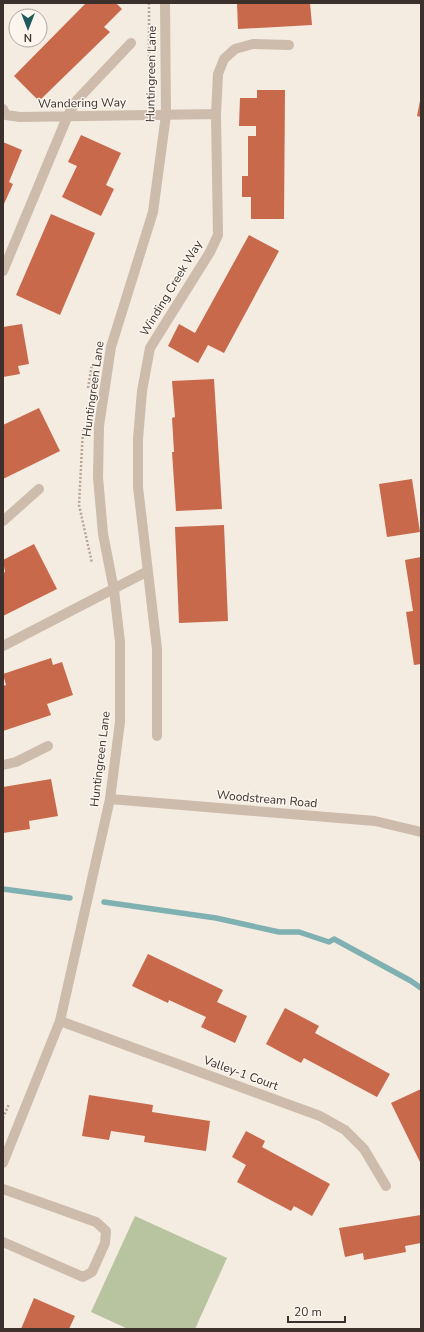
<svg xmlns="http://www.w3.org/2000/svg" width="424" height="1332" font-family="'Nunito Sans',sans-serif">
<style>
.green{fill:#b8c4a0}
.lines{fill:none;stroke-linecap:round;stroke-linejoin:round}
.stream{stroke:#7fb0b2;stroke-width:5.5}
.building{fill:#c8694b}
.path{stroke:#b9a596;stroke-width:2.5;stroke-dasharray:2 2;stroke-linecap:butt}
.service{stroke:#cdbbac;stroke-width:10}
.minor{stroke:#cdbbac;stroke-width:10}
.tertiary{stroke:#cdbbac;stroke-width:10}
.labels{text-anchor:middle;stroke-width:3;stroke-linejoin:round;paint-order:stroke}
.street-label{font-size:12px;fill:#3b302b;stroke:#fbf5ee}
</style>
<rect width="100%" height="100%" fill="#f4ebe1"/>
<!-- green -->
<path class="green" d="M135,1216L227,1258L195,1329H128L91,1312Z"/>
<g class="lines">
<!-- stream -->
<path class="stream" d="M3,889L70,898
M104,902L216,918L279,932H299L329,942L334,939L411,981L421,988"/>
</g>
<!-- building -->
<path class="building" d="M86,3H116L122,9L104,27L110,32L39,101L14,76Z
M237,3H310L312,25L238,29Z
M257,90H285L284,219H251V197H242V176H248V136H256V126H239L240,98H257Z
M420,101H421V117L417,116Z
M81,135L121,153L106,185L114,189L101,216L62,197L77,166L68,162Z
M3,142L22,150L9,182L13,184L3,206Z
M51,214L95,233L60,315L16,295Z
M249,235L279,251L224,353L208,345L198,363L168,346L179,324L195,333Z
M22,324L29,364L18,366L20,374L3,377V327Z
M214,379L222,509L176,511L172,452H174L172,418L175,417L172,381Z
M39,408L60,451L3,479V425Z
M412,479L420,532L387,537L379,484Z
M224,525L228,621L179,623L175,527Z
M34,544L57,589L3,616V573L5,572L3,560Z
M421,557V664L414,665L406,612L413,611L405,560Z
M51,658L53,665L62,662L73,695L47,704L51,715L3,731V686L6,685L3,674Z
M51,779L58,816L29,821L30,829L3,833V787Z
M148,954L223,990L217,1002L247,1016L235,1043L201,1027L206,1017L169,1000L168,1003L132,986Z
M285,1008L319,1026L315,1033L390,1074L377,1097L304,1058L301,1063L266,1044Z
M421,1089V1161L420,1162L391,1103Z
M89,1095L153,1105L152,1112L210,1121L206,1151L144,1142L145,1136L111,1131L109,1140L82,1136Z
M246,1131L265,1141L262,1147L330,1184L312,1216L294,1206L291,1211L237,1182L246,1165L232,1157Z
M421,1215V1243L405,1246L406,1252L364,1260L363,1253L345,1257L339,1228Z
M34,1298L75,1316L69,1329L57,1328L56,1329H21Z"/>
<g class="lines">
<!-- path -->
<path class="path" d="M149,3V66
M88,388L92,364
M83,429L79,505L92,563
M3,1118L9,1104"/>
<!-- service -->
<path class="service" d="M3,1189L96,1222L106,1231L105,1243L92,1272L83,1277L3,1242"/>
<!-- minor -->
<path class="minor" d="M3,109L6,115L20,117L216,114
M3,271L68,115L77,100L131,43
M3,521L39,489
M3,646L148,571
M157,736V649L138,487V439L142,391L150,348L210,252L218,235L216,114L218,74L224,59L235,49L253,44L289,45
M3,765L16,762L48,746
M110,799L375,821L421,832
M60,1021L320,1116L345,1130L364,1149L386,1186"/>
<!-- tertiary -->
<path class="tertiary" d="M3,1163L60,1021L110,799L120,722V642L114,590L103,534L98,477L99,426L111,347L153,212L166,115L165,3"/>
</g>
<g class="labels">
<!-- street labels -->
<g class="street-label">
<text transform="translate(151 74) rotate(-89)" y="4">Huntingreen Lane</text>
<text transform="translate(82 103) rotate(-1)" y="4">Wandering Way</text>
<text transform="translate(171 288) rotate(-59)" y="4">Winding Creek Way</text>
<text transform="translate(93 389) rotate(-82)" y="4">Huntingreen Lane</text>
<text transform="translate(100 759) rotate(-83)" y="4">Huntingreen Lane</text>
<text transform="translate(267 799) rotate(5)" y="4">Woodstream Road</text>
<text transform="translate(241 1073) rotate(20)" y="4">Valley-1 Court</text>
</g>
</g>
<!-- border -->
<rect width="424" height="1332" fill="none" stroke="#3b302b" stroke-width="8"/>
<!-- north arrow -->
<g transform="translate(28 28) rotate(180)"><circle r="19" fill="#fbf5ee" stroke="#aea6a0"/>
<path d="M0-3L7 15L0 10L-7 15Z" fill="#1f5a5e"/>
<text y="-6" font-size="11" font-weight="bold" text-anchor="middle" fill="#3b302b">N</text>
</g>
<!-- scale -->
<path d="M288 1316v6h57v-6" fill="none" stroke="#3b302b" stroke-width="2"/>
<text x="294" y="1316" font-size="12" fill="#3b302b" stroke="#fbf5ee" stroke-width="3" paint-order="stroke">20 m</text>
</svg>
